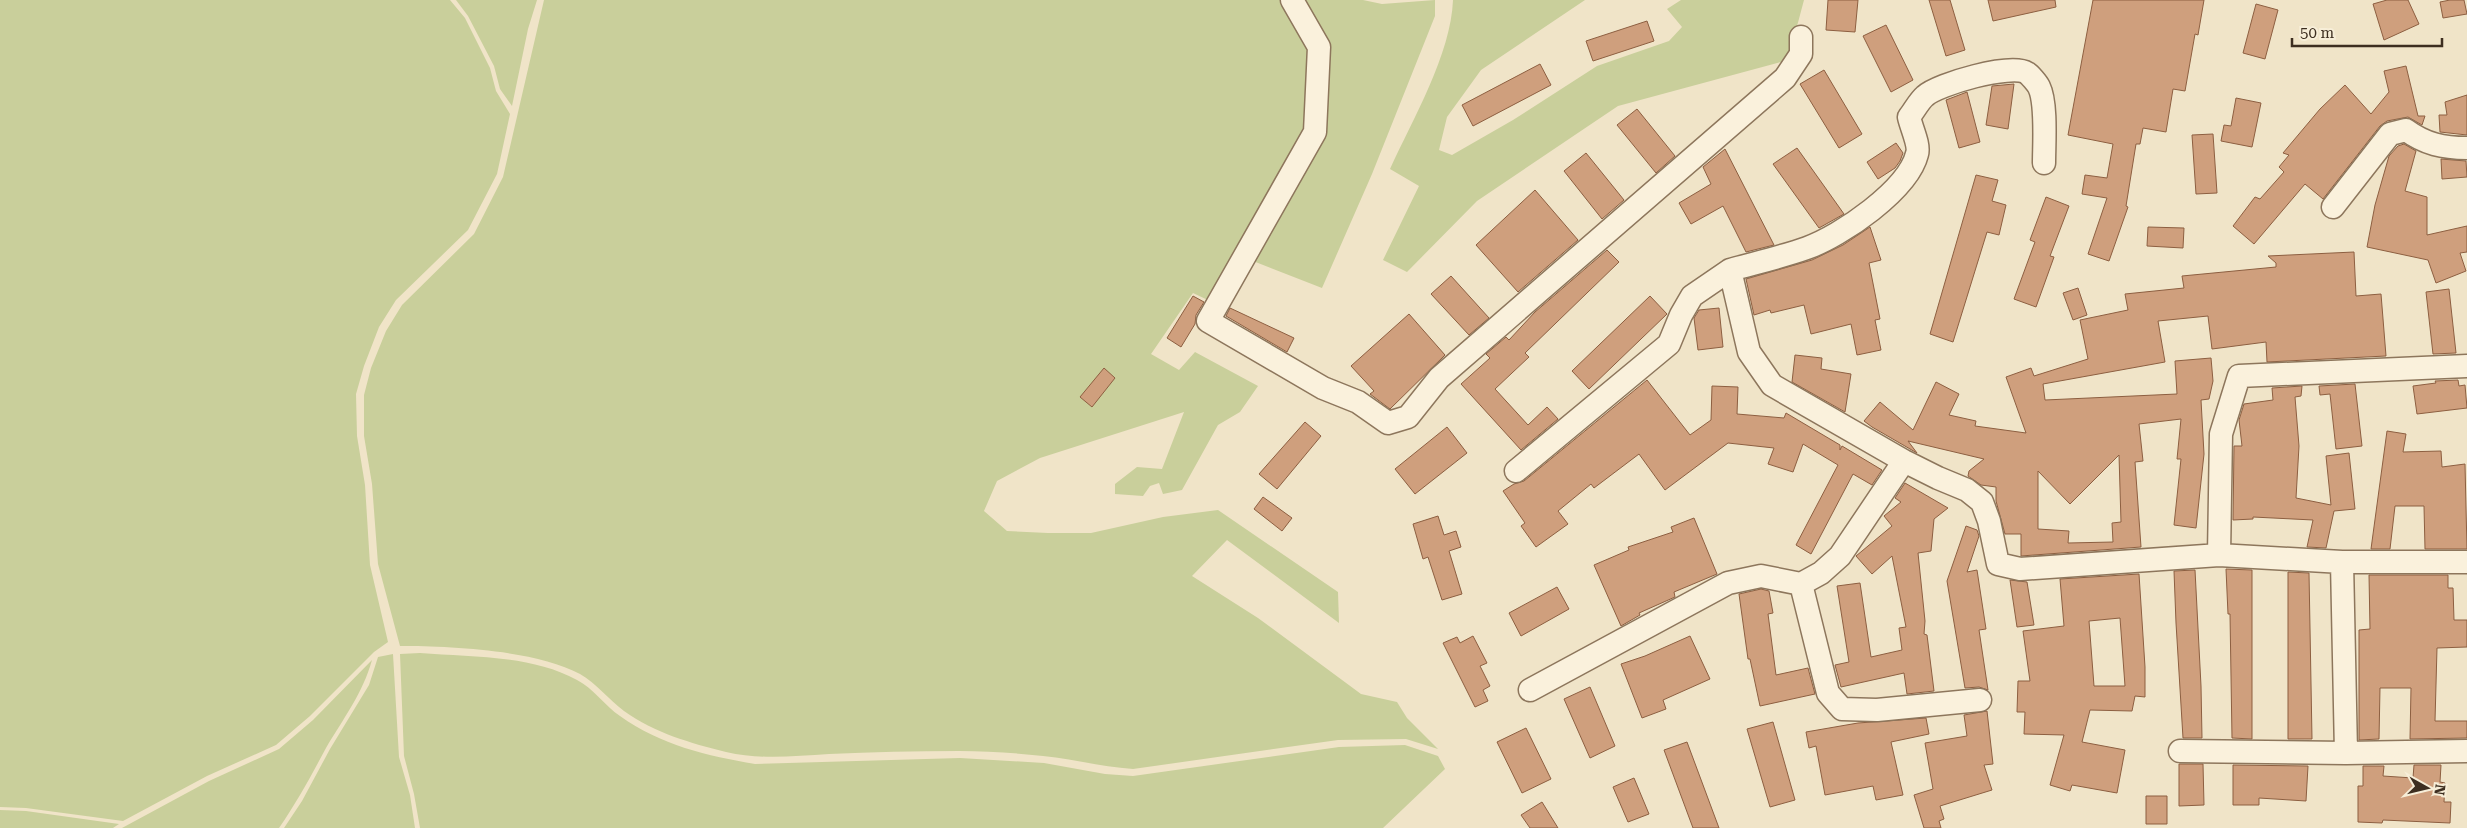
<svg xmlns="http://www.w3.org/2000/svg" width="2467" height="828" font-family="'Roboto Serif',serif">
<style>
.green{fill:#c9cf9b}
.building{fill:#cf9f7d;stroke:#8d5f41;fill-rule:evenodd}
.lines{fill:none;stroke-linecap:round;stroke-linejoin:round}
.minor-casing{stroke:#8d765c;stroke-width:25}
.minor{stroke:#faf1dc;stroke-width:22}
</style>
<rect width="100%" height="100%" fill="#f0e4c8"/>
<!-- green -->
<path class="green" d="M0,0H450L465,18L490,68L496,91L510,114L497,174L468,230L396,300L379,327L364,366L356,394L357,436L365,485L370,565L388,642L374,652L310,716L276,745L207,776L123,821L26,808L0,807Z
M456,0H537L528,29L512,106L500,89L494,66L468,16Z
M544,0H1283L1302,33L1309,58L1304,141L1212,302L1193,293L1151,354L1179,370L1195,352L1258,386L1240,412L1218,425L1182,490L1163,494L1159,483L1150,486L1143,496L1115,494V484L1137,467L1162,469L1184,412L1040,458L997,481L984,511L1007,531L1048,533H1091L1163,517L1218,510L1338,592L1339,623L1227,540L1192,576L1258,618L1361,694L1397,702L1407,718L1438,749L1406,739L1338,740L1133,769C1103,767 1073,759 1043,756C1015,753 987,751 959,751C915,751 872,752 829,754C794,756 760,760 726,752C690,743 655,733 624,711C609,700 596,683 580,674C536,650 450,646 400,646L378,564L372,484L364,436V395L371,368L386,331L402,305L474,234L503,177Z
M1298,0H1363L1382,4L1435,0V16L1372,174L1322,288L1253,261L1326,101Z
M1453,0H1585L1481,70L1447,117L1439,150L1452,155L1513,120L1597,66L1669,41L1682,27L1667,9L1681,0H1804L1788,60L1618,106L1477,201L1407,272L1383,260L1419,186L1390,169C1413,119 1451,54 1453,0Z
M420,653C471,657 531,655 577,680C593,688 605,706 620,716C660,745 708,756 755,764L960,758L1044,763L1105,774L1133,776L1339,747L1405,745L1438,756L1445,769L1383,828H420L414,794L404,756L400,654Z
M393,654L399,757L410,795L415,828H284L302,801L330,749L369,685L378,657Z
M372,660C363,693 343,719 326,748C311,776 297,802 279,828H122L209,781L279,749L313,720Z
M0,810L26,811L119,824L113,828H0Z"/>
<!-- building -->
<path class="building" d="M1828,0H1858L1855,32L1826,30Z
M1929,0H1950L1965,50L1946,56Z
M1988,0H2055L2056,7L1993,21Z
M2093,0H2204L2198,35L2195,34L2185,91L2173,89L2166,132L2143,128L2140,144H2136L2126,206L2128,207L2109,261L2088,254L2107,198L2082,194L2085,175L2107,178L2113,144L2068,135Z
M2387,0H2408L2419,24L2384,40L2373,4Z
M2450,0H2464L2467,14L2443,18L2440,2Z
M2256,4L2278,10L2265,59L2243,53Z
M1647,21L1654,41L1593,61L1586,41Z
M1886,25L1913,80L1891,92L1863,36Z
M1540,64L1551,85L1473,126L1462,105Z
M2406,66L2418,116H2425L2422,125L2408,117L2387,121L2380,126L2323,199L2305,184L2254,244L2233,226L2255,197L2260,199L2284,172L2279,167L2289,155L2283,153L2320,109L2345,85L2371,114L2389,92L2384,71Z
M1824,70L1862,134L1839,148L1800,84Z
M2014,84L2008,129L1986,125L1992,86Z
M1967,92L1980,142L1959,148L1946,100Z
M2467,95V135L2440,132L2439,115H2447L2445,102Z
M2236,98L2261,103L2252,147L2221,141L2224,125L2231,126Z
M1637,109L1675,156L1656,173L1617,125Z
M2213,134L2217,193L2196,194L2192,135Z
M1896,143L1903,153L1900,161L1895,168L1878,179L1867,162Z
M2404,144L2416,151L2405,191L2427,197V235L2467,226V252L2460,253L2466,271L2436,283L2428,260L2367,247L2375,205L2389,156L2398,146Z
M1797,148L1844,214L1819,228L1773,164Z
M1725,149L1774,245L1746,252L1723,206L1691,224L1679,203L1711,184L1703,167Z
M1586,153L1624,200L1602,219L1564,171Z
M2441,159L2466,161L2467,177L2442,179Z
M1976,175L1998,180L1992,201L2006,205L1999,235L1987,232L1953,342L1930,334Z
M1535,190L1578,240L1518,292L1476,245Z
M2046,197L2069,206L2050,256L2054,257L2036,307L2014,299L2035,242L2030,240Z
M1870,227L1881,260L1869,263L1880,319L1875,320L1881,350L1857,355L1851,324L1811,334L1804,305L1771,313L1770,310L1754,315L1746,279L1812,260L1843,245Z
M2148,227L2184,228L2183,248L2147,246Z
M1607,250L1619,262L1525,353L1529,357L1495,389L1528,425L1547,407L1558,419L1521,450L1461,384L1490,358L1486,354L1506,337L1509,340L1535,312Z
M2354,252L2356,296L2381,294L2386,356L2267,362L2266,342L2212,349L2208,316L2158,321L2165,362L2043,384L2045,400L2177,394L2175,361L2211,358L2213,381L2209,399L2201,400L2204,454L2196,528L2174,525L2181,459H2177L2181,419L2139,424L2143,461L2135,462L2141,547L2021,556V534H2005L1996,501V487L1981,485L1968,476L1969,471L1984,459L1908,441L1917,453L1872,427L1864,421L1880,402L1913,430L1936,382L1959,394L1949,415L1976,421L1975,426L2026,433L2006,377L2031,368L2034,376L2088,359L2080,320L2128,310L2125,294L2184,288L2182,276L2276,267V263L2268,256ZM2119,455L2121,522L2112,523L2113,542L2068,543L2069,531L2038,529V471L2070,504Z
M1451,276L1489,318L1469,335L1431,294Z
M2078,288L2087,315L2073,320L2063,293Z
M2449,289L2456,353L2433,354L2426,292Z
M1193,296L1204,302L1196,315L1195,324L1181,347L1167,338Z
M1650,296L1667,314L1589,389L1572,371Z
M1230,308L1294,338L1287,352L1226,316Z
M1719,308L1723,347L1698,350L1694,318L1699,310Z
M1409,314L1445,355L1390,409L1370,394L1374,391L1351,366Z
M1795,355L1822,358L1821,369L1851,374L1845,412L1792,382Z
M1104,368L1115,378L1092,407L1080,397Z
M1647,380L1690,435L1711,420L1712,386L1738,387L1737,414L1784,418L1786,413L1840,445V450L1842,446L1882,470L1872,485L1853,474L1811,554L1796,545L1838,465L1803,444L1793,472L1768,464L1774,448L1728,443L1665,490L1639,454L1594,488L1591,484L1558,511L1568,524L1536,547L1521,526L1525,523L1503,491L1514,484L1524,481Z
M2458,380L2459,386L2465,385L2467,408L2417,414L2413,386L2436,383L2435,381Z
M2355,384L2362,446L2336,449L2330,394L2320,395L2319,386Z
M2302,386L2301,396L2295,397L2299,446L2296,498L2331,505L2326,456L2349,453L2355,509L2334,511L2326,548L2307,547L2313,520L2253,517V519L2233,520L2234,446H2242L2239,420L2244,404L2273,400L2272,388Z
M1305,422L1321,436L1277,489L1259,474Z
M1447,427L1467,453L1415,494L1395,469Z
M2387,431L2406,434L2403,452L2441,451L2442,467L2465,464L2467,549H2425L2424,506H2395L2390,549H2371Z
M1905,483L1948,508L1934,519L1931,551L1918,553L1925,621L1924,634L1927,635L1934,691L1907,694L1904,673L1841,687L1835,665L1849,662L1837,586L1860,583L1871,657L1902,650L1899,628L1906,627L1892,556L1872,574L1856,556L1892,526L1884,516L1901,502L1895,498Z
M1263,497L1292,518L1282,531L1254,509Z
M1438,516L1444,535L1456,531L1461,547L1449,551L1462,594L1442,600L1428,557L1423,559L1413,524Z
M1694,518L1717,574L1674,592L1675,597L1639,613L1640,615L1621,626L1594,565L1629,550L1628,547L1673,532L1671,527Z
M1966,526L1977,530L1979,536L1967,572L1977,570L1986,629L1979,630L1988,690L1979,687L1965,688L1947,581Z
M2226,569L2252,570V739L2232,738L2230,614H2228Z
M2195,570L2201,686L2202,738H2183L2176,623L2174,571Z
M2288,572L2309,573L2312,739H2288Z
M2139,574L2145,667V697L2135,696L2132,711L2090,710L2082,742L2125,750L2117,793L2072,785L2070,791L2050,785L2064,735L2024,734L2025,712H2017L2018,681H2030L2023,631L2064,626L2060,579ZM2120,618L2125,686H2094L2089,621Z
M2369,575H2448V588H2453L2454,620H2467V647L2437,648L2435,721H2467V738L2410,739L2411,688H2380L2379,739L2359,740V630L2370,629Z
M2010,580L2027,582L2034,625L2017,627Z
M1557,587L1569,609L1521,636L1509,613Z
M1761,589L1769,591L1773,613L1768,614L1776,675L1808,668L1815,694L1760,706L1750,659H1748L1739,594Z
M1473,636L1487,663L1480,666L1490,686L1483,690L1488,701L1475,707L1443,643L1457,637L1460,643Z
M1690,636L1710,679L1663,700L1666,709L1642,718L1621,664L1645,656Z
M1590,687L1615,746L1590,758L1564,699Z
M1987,711L1993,764L1984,765L1992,790L1940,806L1944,819L1939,821L1941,828H1924L1914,795L1933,789L1925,743L1967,736L1964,715Z
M1926,718L1929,734L1891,742L1903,795L1876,800L1873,786L1825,795L1816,746L1809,748L1806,732L1858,723Z
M1773,722L1795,800L1770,807L1747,729Z
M1526,728L1551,779L1522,793L1497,742Z
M1687,742L1719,828H1693L1664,750Z
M2179,764H2203L2204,805L2179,806Z
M2233,765L2308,766L2306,801L2259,798V805H2233Z
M2414,765H2441L2440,782L2445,783L2444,802H2451L2450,823L2383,820L2382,823L2358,822V786H2363V766H2384L2383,776L2413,778Z
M1634,778L1649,814L1628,822L1613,787Z
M2146,796H2167V824H2146Z
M1542,802L1558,828H1530L1521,815Z"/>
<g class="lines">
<!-- minor casing -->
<g class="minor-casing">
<path id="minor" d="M1292,0L1319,47L1315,132L1208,321L1323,388L1358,402L1388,423L1408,417L1439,378L1785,78L1801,54V37
M2044,163C2044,145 2047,103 2039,87C2037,83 2030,75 2027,73C2011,63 1938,84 1925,96C1919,101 1914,111 1909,117C1911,127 1920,145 1917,154C1908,190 1841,236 1807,248C1782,257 1755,263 1730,270L1749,352L1772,385L1904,461L1938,478L1967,490L1982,502L1989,521L1998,564L2020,569L2219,555
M2333,207L2390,134L2406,130C2425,144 2443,148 2467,148
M2467,366L2239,376L2221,434L2219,555L2342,562H2467
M1516,471L1669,344L1681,315L1692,296L1730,270
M2342,562L2346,753
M1801,584L1828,693L1842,709L1877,710L1980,700
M1530,690L1728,583L1761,576L1801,584L1821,573L1840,556L1904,461
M2180,751L2346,753L2467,751"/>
</g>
<!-- minor -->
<use href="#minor" class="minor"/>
</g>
<!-- north arrow -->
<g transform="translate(2427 788) rotate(98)" stroke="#f7eed8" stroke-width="4" paint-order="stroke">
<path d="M0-4L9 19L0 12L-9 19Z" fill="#3d2e20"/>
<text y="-8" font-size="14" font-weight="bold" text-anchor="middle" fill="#3d2e20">N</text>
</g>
<!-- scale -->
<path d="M2292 38v8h150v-8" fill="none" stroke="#3d2e20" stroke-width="2.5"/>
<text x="2300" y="38" font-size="15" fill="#3d2e20" stroke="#f7eed8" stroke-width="4" paint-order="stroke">50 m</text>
</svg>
